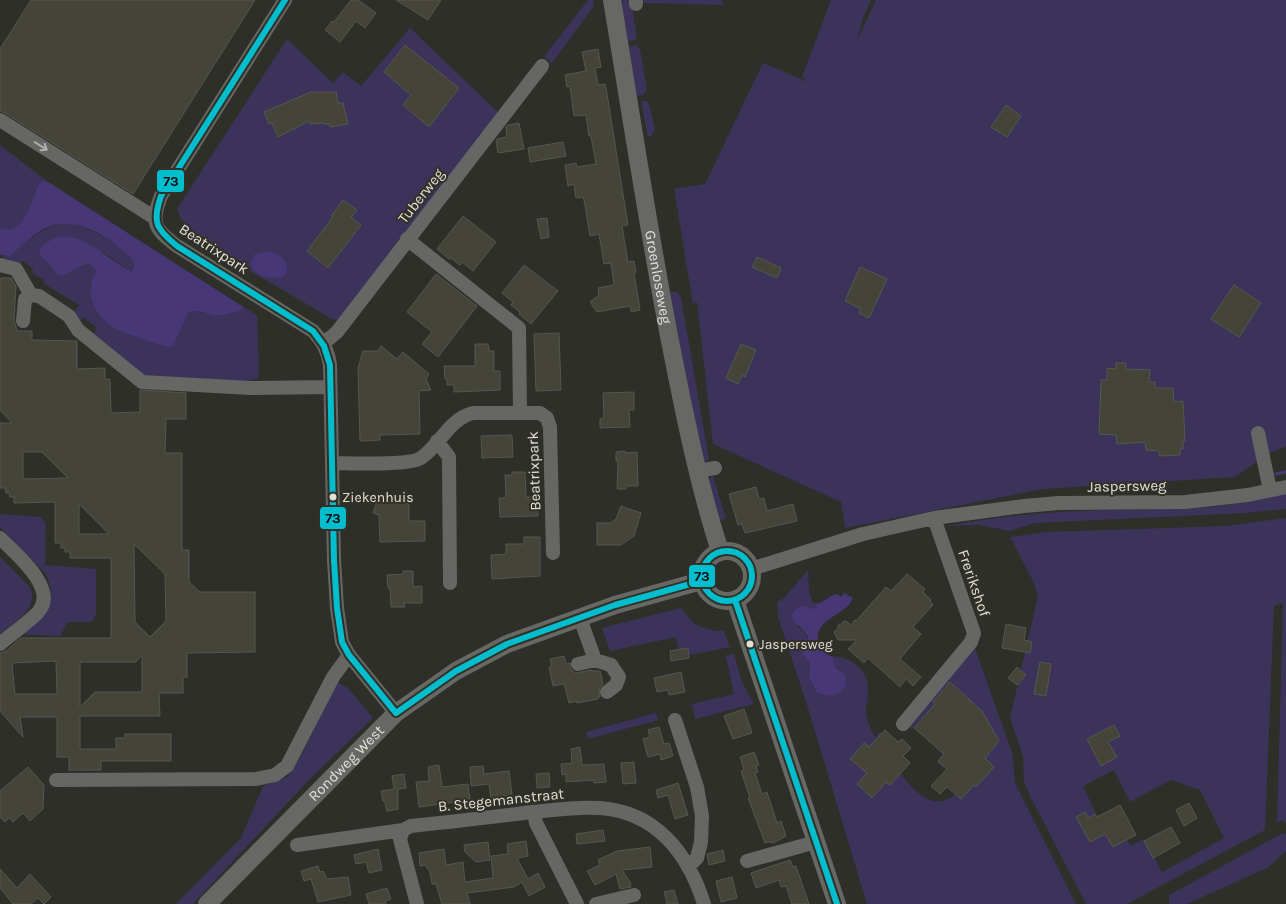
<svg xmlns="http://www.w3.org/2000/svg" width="1286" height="904" font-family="Karla,sans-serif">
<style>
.green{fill:#3b3359;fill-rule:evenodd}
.water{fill:#483776}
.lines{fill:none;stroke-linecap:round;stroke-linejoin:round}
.stream{stroke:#483776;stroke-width:3}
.building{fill:#444439;stroke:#565652;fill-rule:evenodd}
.minor{stroke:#666664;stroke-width:14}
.major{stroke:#676763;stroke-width:18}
.bus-1-casing{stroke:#313127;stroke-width:10}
.bus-1{stroke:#00becd;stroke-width:6}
.oneway{stroke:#b0b0ab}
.bus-dot{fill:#e1e1da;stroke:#313127;stroke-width:2}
.labels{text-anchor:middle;stroke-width:4;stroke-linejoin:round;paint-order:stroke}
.bus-label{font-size:14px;fill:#e1e1da;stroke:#313127;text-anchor:start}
.street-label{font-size:15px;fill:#e1e1da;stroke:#313127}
.line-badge{stroke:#313127;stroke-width:2}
.pale-badge-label{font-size:14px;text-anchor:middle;font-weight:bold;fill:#111}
</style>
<rect width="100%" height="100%" fill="#2f2f29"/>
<!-- green -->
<path class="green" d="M588,0H593L594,6L552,63L544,57Z
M619,0H631L637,38L634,40L625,42Z
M644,0H722L723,5L644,3Z
M831,0H871L862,21L857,40L876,0H1286V447L1269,453L1235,477L1043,489L845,528L841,502L713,444L697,302L693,304L674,189L705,184L763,63L808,82L802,77Z
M410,28L500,114L343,320L332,319L252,272L188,228L181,219L177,209L287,39L333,83L343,72L361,86Z
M636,45L640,50L647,90L643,95L635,96L627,47Z
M641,101H646L649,103L655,130L652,135L648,137Z
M0,145L48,182H43L38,185C31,201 24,237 0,228Z
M71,223C97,231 113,241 134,260V266L130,271L103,252L48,264L62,276C73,273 78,265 90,264L96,271L93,277L111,326L124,332L169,347L174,345L188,313C202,308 202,315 214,315C224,315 237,313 245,308L257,315L259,378L247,381L143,376L92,335L97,328L83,317L78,324L74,312L79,305L43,283L44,280L32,273L33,269L23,261L17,267L2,262L3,255L10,256C30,239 43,224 71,223Z
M672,292H677L681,297L709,460L705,461L701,458L667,293Z
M713,476L726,519L720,520L708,483L710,477Z
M1286,493V509L1245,513L1035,523L1010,531L980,525L947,526C1000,516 1054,511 1107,510C1152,509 1197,511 1241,503C1256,500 1271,496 1286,493Z
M0,514L41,517L46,524L45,565L96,569V614L92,622H68L60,636L17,634C36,615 61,603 45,573L0,527Z
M1286,518V823L1283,820L1277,823L1283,603L1274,606L1265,830L1127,904H1086L1030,796L1024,782L1023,756L1010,718L1038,596L1034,583L1010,537L1046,532L1226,526ZM1114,770L1130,802L1171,780L1200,790L1224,838L1162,872L1144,839L1130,846L1127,839L1135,835L1125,815L1117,819L1100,822L1083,786Z
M0,557L29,586C41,608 15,622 0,634Z
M808,570C809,583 807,597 817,607L815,609H810L797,626C804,632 812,638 803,646L804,657L810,663C808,675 810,682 816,692L834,695L844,688L841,671L835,667L834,658L830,656C848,656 867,667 868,687C869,695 866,703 866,711C867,720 870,729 875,737L880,732L901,751L900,773C914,791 934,813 956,794L954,776L937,762L943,755L936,749L958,724L935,704L912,729L907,724L973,643L1012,752L1015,783L1076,904H867L807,705L778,617L777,602L784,598Z
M681,608L695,625L716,631H724L730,647L680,657L676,637L610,651L602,628Z
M734,654L742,682L754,704L695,719L692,704L734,694L726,656Z
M337,682L348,688L373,718L307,782L193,904H176L241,838L263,786L287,777L301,756Z
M656,713L658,720L588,739L586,732Z
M1283,833L1286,834V851L1269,867L1187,904H1169V895Z"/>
<!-- water -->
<path class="water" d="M43,181L48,182L245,308C237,313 222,316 212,315C201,313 200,309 188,313L174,345L169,347C160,345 152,342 143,339C133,335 119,332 111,326C92,312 85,292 96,271L90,264C78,264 73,273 62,276L57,274L40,254V248C72,217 101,257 131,271L134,266L133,260C109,237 74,211 40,231C30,237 20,248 10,256L0,255V228C24,237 31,201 38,185Z
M268,251C281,254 294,264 283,277C268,280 241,273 255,254Z
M845,593L850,597L851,596L853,598C846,616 814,618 818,642C820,651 826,654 834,658L835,667L845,675L846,684C840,698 829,697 816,692L809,677L810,663C796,649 805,652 808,637C803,625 780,619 801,606L815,609L817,607L814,604C824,604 828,595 838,594L841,597Z"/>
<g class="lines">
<!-- stream -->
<path class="stream" d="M1276,474L1286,472"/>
</g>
<!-- building -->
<path class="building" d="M31,0H255L133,194L5,113L0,111V49Z
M351,0H358L376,13L365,28L356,21L340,42L325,30L332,21L334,22Z
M396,0H441L428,20Z
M405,45L459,88L429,127L403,105L411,95L384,72Z
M598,49L601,67L595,68L598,85L605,84L607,94L628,225L622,226L628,262L634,261L636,272L634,273L640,310L631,312L630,306L597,312L590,302L599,295L598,288L614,285L611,263L604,264L599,234L590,236L584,200L583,197L576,198L574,184L568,186L565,165L576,163L577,167L596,164L591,136H589L586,115L574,116L570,86L567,87L565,75L586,71L582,52Z
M311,92H336L338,103H343L348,124L330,127V125L322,123L310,124L309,121L278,137L272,123L269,124L264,112Z
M1006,105L1021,116L1007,137L991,127Z
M519,123L524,149L498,153L496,141L497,139L507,137L506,127L508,125Z
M563,142L566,156L530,162L528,148Z
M343,200L357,210L351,217L361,225L328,268L307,251L333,217L331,216Z
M463,216L496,242L473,271L462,262L460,265L451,258L449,259L437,249Z
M547,218L549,237L541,239L537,219Z
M757,257L781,268L777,278L752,267Z
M524,265L558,291L531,324L519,314L520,312L511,305L513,302L502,293Z
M860,267L887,279L869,318L859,313L861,309L845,301Z
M436,274L477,306L438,357L422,344L432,332L407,312Z
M0,278H11L16,286L14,320L17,331H32V340L77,341V369L105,368V379H110L111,413L140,412V390L186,393V419H166L165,453H182V550H189V582L200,592H255V652L187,653V677H183V693H159L160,716H80V749H116V738H125V734H171V761H101V770H69V757H57V717H20L23,737L0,711V653L6,651L21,638H111V558H70V552H65V548H61V543H55V502L14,503V497H10L9,493H6L5,488H0V423H12L0,410ZM23,452H42L68,478L23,479ZM79,504L109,534H79ZM134,544L165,574L166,621L150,637L135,622ZM142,655V692H95L80,707V662H136ZM56,661L57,694H15L12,663Z
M1234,285L1261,303L1239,337L1211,319Z
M559,333L561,390L536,391L534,334Z
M475,344H488L489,351H494V371H500V390L454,392V385H447V379H445L444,366H475Z
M741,344L756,350L745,377L742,375L738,384L726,378Z
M381,346L397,359L403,352L429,374L426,379L431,390L419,391L420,434L380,435V440L360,441L358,368L363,351H378Z
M1116,363H1126V369L1150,370L1149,382H1155V388H1173L1174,402L1183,401L1185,441H1183V449H1180V455L1159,456V451L1146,450L1145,442L1117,444L1116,435L1099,434L1101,380H1107V368L1116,369Z
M634,392V410H629L630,427L600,428V419L604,418L603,393Z
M512,435L513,457L482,458L481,436Z
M625,451V453L637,452L638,486H626V489H617L618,461H616V452Z
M512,472H525L526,497H537L538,516L500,517L499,498H506L505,475H512Z
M756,487L759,499L764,498L767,511L793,504L797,521L745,533L742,524L738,525L729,494Z
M383,495L409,504V521H425V541L380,542L379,515L373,513L379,496L383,497Z
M621,506L641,513L634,536L621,545H597V523H611L616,519Z
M524,537H540V576L492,579L491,555L506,554V544H524Z
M403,571H413V587L422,586V603H404L405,607H391L390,588H388L387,575L403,574Z
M907,574L925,589L923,592L931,600L930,601L933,605L913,627L921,634L900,659L921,677L913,686L906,679L900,687L868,658L864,663L848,649L857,640H838L834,632L838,628V625H840L844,621L845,622L846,621L851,625L855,620L856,621L886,587L891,591Z
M1006,624L1026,628L1024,640L1032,642L1030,653L1002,648Z
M688,648L689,658L671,661L670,651Z
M564,656L566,664L570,663L571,670L576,673L592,670V671H600L603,684L599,689L600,697H598V699L577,703V701L569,703L564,684L553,686L549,667H552L550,659Z
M1040,662L1051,664L1046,696L1034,694Z
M1017,667L1026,675L1017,685L1008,678Z
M681,672L685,692L669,695L668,690L657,692L654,678Z
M950,682L982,711L999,741L985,758L994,767L976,787L974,785L961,799L947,787L940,794L931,786L947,769L938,761L944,754L914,728L935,704L933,702Z
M744,709L752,733L733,739L724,716Z
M1114,725L1120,736L1108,742L1117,757L1101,766L1087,739Z
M659,727L664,744L669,743L673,756L661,760L660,754L648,757L643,739L650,737L648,730Z
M885,730L898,742L902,739L911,748L903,756L910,763L890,785L886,782L872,798L857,784L867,773L850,759L864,743L869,747Z
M580,747L582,765L604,764L606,782L594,783V780L566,782V774L562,775L561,764L572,763L571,749Z
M754,752L759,765L756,766L758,772L755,773L762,794L767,792L777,823L781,821L786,836L773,843L769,842L765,843L748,798H750L741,771L744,770L740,757Z
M634,762L636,783L623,784L621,763Z
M439,765L442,787L468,784L470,800L419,807L416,782L429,781L428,767Z
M483,766L484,774L509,771L512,795L491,798L489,784L471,786L470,767Z
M28,767L44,785L43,809L30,821L23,813L13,822L9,818L5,822L0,817V791Z
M549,773L550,787L537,788L536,774Z
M404,774L406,788L398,789V809L387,811L385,802L383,801L381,791L394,789L392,776Z
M678,783L688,815L675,819L668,795L658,798L656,790Z
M1189,803L1197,818L1184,826L1176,810Z
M1120,805L1136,835L1113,847L1105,834L1090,842L1076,817L1085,812L1088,818L1095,814L1097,817Z
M1171,827L1180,843L1153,858L1144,841Z
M603,830L605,841L577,844L576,834Z
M526,841L528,856L517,858L528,879L538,873L545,887L529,896L522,882L514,887L467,893L470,904H442L436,884H432L430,872L425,865L420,866L419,853L444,849L446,865L463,862L465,882L493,878L491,856L508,854L507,844Z
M488,842L490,860L476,862L465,852L464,845Z
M650,847L652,867L622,870L630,882L631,887L620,889L616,874L595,885L587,871L600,865L598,860L617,851Z
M378,849L382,870L369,873L366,862L356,864L354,855Z
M723,850L725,861L709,865L707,854Z
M790,860L793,867L796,866L809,904H792L786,886L781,887L779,880L756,888L751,873Z
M318,866L320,872L323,871L327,879L348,877L351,895L318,902L311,879L304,881L301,871Z
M0,869L17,888L30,874L51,897L44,904L38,898L31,904H13L0,888Z
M732,877L737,898L721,902L716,881Z
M387,888L391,899L385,901L386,904H369L366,894Z
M674,890L678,904H667L664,892Z"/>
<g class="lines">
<!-- minor -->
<path class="minor" d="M285,0L161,196C150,224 155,229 177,246L313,331C322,341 328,350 330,365L334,560L337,608L342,642L349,655L396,713
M636,0V4
M0,120L155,218
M407,239L519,328L520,413
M0,265L16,269L31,295
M23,321L25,299L31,295L39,296L69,316L78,330L142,382L251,388L330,387
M324,343L337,332L542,66
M1258,433L1270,490
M437,441L449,457L450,583
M332,463C349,463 409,466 421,458C440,445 449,419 473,413H540L547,418L550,427L553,553
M697,471L715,468
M0,538C15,553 58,588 39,611C32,620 10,635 0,644
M751,569L863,534L934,518L1024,506L1059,503L1185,502L1248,495L1286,487
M580,618L595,660L611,665L619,677L616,685L607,692
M578,664L595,660
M675,720L697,787L702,816L701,842L697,858L688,867
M903,724L971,642L974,633L934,518
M56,780L256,779L275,775L287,766L333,677L349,655
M534,812L536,823L577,904
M403,830L400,839L417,904
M297,845L403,830L411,826C449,822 486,818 524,813C548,811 575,806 600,808C656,812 688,853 704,904
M747,861L816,842
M596,904L634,895"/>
<!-- major -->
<g class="major">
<path id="s1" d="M612,0C631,114 648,228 670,341C684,412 698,483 720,551"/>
<circle cx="727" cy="576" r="25"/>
<path d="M735,600L837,904"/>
<path id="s2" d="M207,904L396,713L456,671L507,644L615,605L701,581"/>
</g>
<!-- bus-1 casing -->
<g class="bus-1-casing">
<path id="bus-1" d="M285,0L161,196C152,222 156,229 177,246L313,331L324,346L330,365L334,560L337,608L342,642L349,655L396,713
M702 576a25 25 0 1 1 50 0a25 25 0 1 1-50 0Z
M735,600L837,904
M396,713L456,671L507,644L615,605L701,581"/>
</g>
<!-- bus-1 -->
<use href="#bus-1" class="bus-1"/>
</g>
<!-- one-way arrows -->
<defs><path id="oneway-shaft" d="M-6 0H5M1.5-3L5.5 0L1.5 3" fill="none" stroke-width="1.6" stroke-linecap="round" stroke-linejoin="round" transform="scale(1.25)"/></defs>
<use class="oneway" href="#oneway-shaft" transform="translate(41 146) rotate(32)"/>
<!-- markers -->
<g class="bus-dot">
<circle cx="333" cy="497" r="4.5"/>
<circle cx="750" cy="644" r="4.5"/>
</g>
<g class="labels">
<!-- bus labels -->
<g class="bus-label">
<text x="342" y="502">Ziekenhuis</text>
<text x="759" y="649">Jaspersweg</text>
</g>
<!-- street labels -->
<g class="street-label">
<text transform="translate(421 196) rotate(-52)" y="5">Tuberweg</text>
<text transform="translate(214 249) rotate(33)" y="5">Beatrixpark</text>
<text dy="5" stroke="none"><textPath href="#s1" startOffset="281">Groenloseweg</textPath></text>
<text transform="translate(534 471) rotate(-92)" y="5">Beatrixpark</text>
<text transform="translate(1127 486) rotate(-1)" y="5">Jaspersweg</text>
<text transform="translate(974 583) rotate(71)" y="5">Frerikshof</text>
<text dy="5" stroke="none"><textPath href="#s2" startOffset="198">Rondweg West</textPath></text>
<text transform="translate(501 800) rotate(-6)" y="5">B. Stegemanstraat</text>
</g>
</g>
<g class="line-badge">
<rect x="156" y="169" width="29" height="24" rx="5" fill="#00becd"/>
<rect x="319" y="506" width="28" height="24" rx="5" fill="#00becd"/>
<rect x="688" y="564" width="28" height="24" rx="5" fill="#00becd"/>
</g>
<g class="pale-badge-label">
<text x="171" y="186">73</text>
<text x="333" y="523">73</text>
<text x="702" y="581">73</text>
</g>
</svg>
